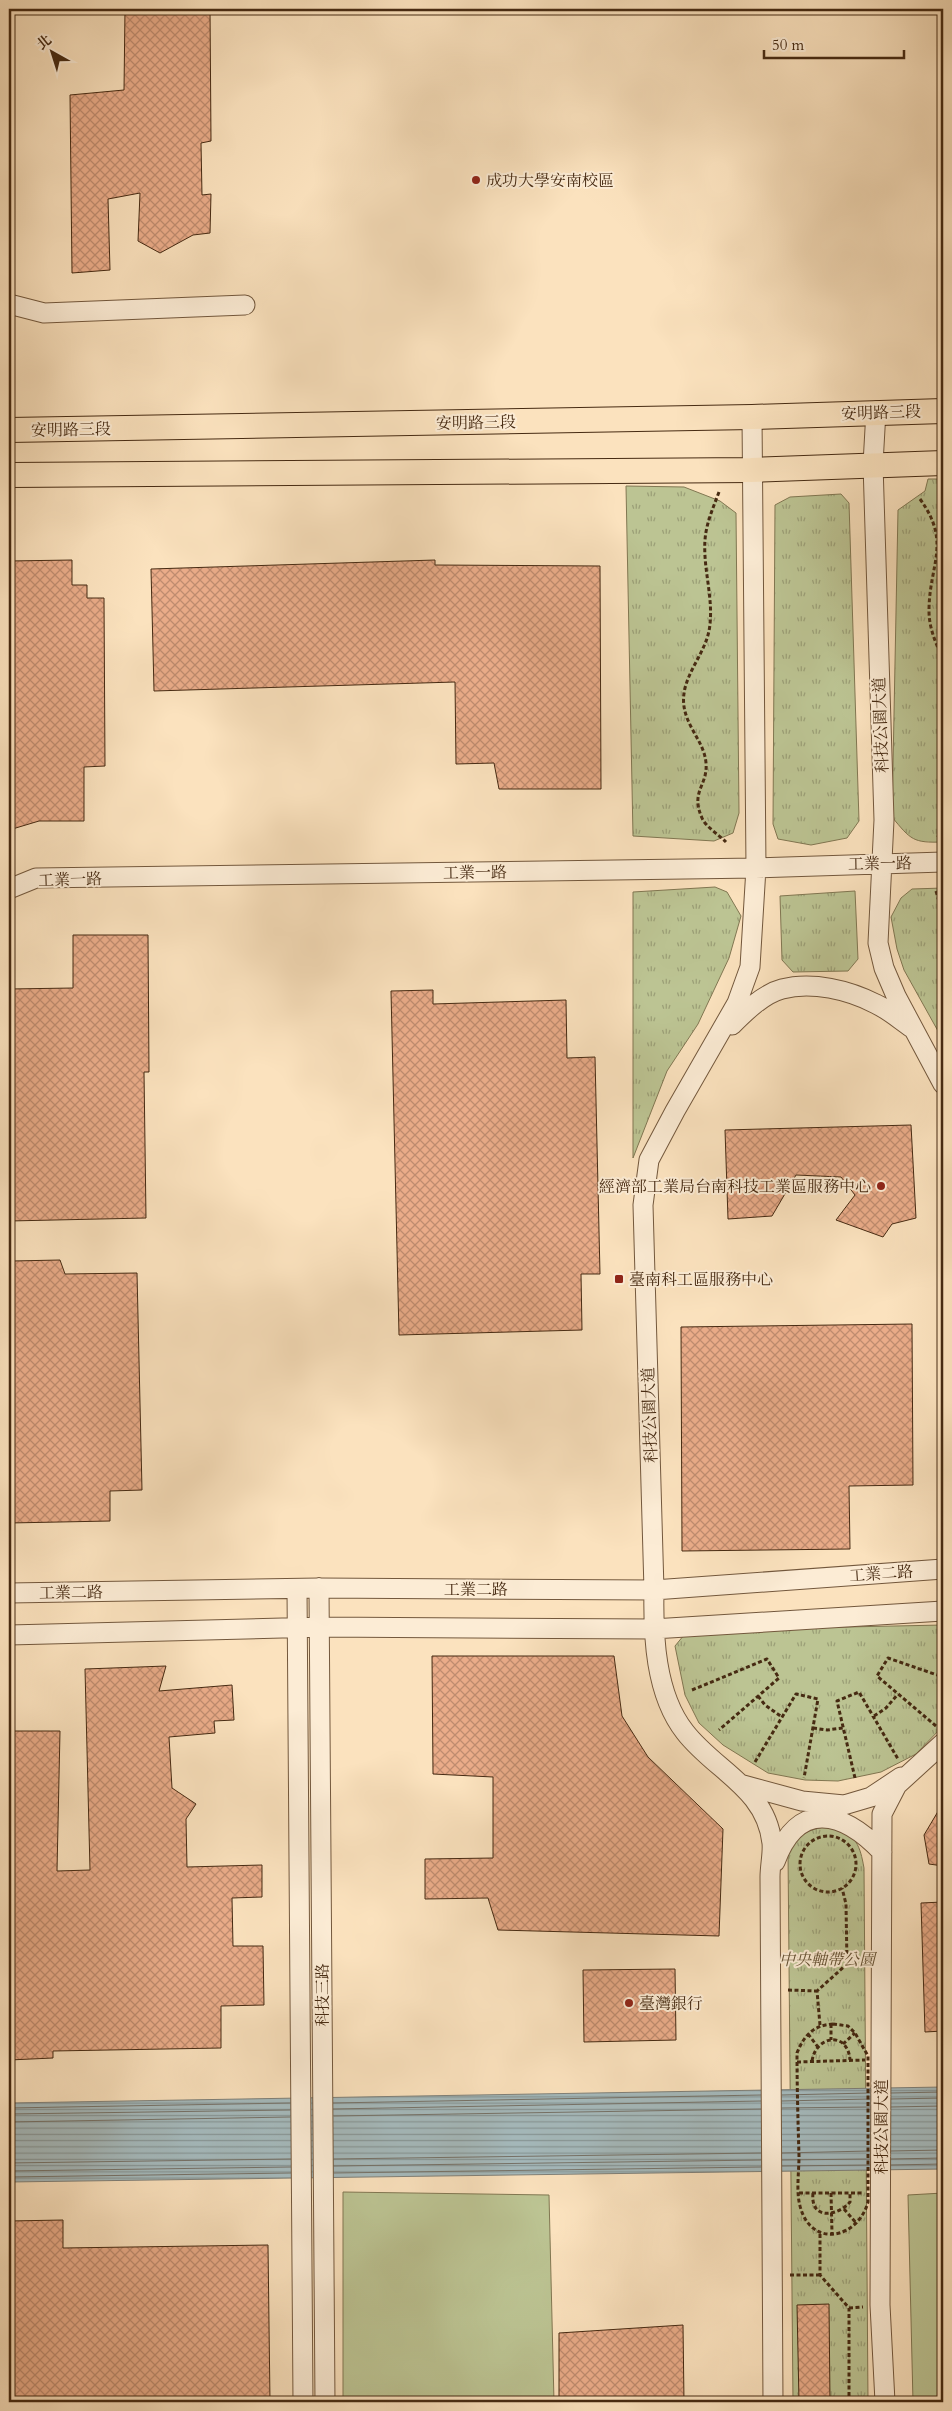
<svg xmlns="http://www.w3.org/2000/svg" width="952" height="2411" font-family="Cardo,'Noto Serif TC',serif">
<style>
.grass{fill:#bcc493;stroke:#817752}
.park{fill:url(#park-tufts);stroke:#817752}
.water{fill:url(#water-rules);stroke:#7f8079}
.lines{fill:none;stroke-linecap:round;stroke-linejoin:round}
.shore{stroke:#767268;stroke-width:1}
.building{fill:url(#building-cross-hatch);stroke:#462a12}
.minor-casing{stroke:#73583d;stroke-width:21}
.major-casing{stroke:#462a12;stroke-width:26}
.path{stroke:#462a12;stroke-width:3;stroke-dasharray:4 2.5;stroke-linecap:butt}
.minor{stroke:#fcecd5;stroke-width:19}
.major{stroke:#fbe2be;stroke-width:24}
.poi-dot{fill:#8f2418;stroke:#fcecd5;stroke-width:2}
.labels{text-anchor:middle;stroke-width:4;stroke-linejoin:round;paint-order:stroke}
.poi-label{font-size:16px;fill:#462a12;stroke:#fcecd5;text-anchor:start}
.street-label{font-size:16px;fill:#462a12;stroke:#fcecd5}
.park-label{font-size:16px;font-style:italic;fill:#645032;stroke:#fcecd5}
</style>
<defs>
<pattern id="park-tufts" width="24" height="20" patternUnits="userSpaceOnUse" patternTransform="scale(1.25)"><rect width="24" height="20" fill="#bcc493"/><path d="M3 7l-1-3M5 7V3M7 7l1-3M15 17l-1-3M17 17v-4M19 17l1-3" fill="none" stroke="#9b9f77"/></pattern>
<pattern id="water-rules" width="6" height="5" patternUnits="userSpaceOnUse" patternTransform="scale(1.25)"><rect width="6" height="5" fill="#a5babd"/><path d="M0 2.5h6" fill="none" stroke="#889798"/></pattern>
<pattern id="building-cross-hatch" width="8" height="8" patternUnits="userSpaceOnUse" patternTransform="scale(1.25)"><rect width="8" height="8" fill="#eaac89"/><path d="M0 0l8 8M0 8l8-8" fill="none" stroke="#bf8c6f"/></pattern>
</defs>
<rect width="100%" height="100%" fill="#fbe2be"/>
<filter id="stains"><feTurbulence type="fractalNoise" baseFrequency=".004" numOctaves="4"/><feColorMatrix values="0 0 0 0 .2 0 0 0 0 .09 0 0 0 0 .02 0 0 0 .5 -.17"/></filter>
<radialGradient id="worn" r=".72"><stop offset=".6" stop-color="#630" stop-opacity="0"/><stop offset="1" stop-color="#630" stop-opacity=".3"/></radialGradient>
<!-- grass -->
<path class="grass" d="M343,2192L549,2195L554,2402H343Z
M943,2193V2402H913L908,2195Z"/>
<!-- park -->
<path class="park" d="M928,479H943V842C913,843 911,840 892,817L898,510L925,491Z
M626,486L684,487L720,501L736,513L739,813L733,833L714,841L633,836Z
M841,494L849,503L859,821L847,838L811,845L778,839L773,824L775,505L790,497Z
M715,887L727,892L741,916L729,958L698,1024L667,1071L633,1158V892Z
M943,888V1040L904,970L897,949L891,917L901,898L912,889Z
M855,891L858,959L848,971L793,972L782,960L780,896Z
M943,1625V1726L916,1754L881,1772L838,1781L805,1780L768,1773L723,1745L699,1723L685,1695L675,1646L684,1635L701,1630Z
M835,1825C856,1836 860,1845 864,1868L868,2402H793L788,1853C803,1830 808,1830 835,1825Z"/>
<!-- water -->
<path class="water" d="M943,2087V2169L9,2182V2103Z"/>
<g class="lines">
<!-- shore -->
<path class="shore" d="M891,2093L943,2092
M782,2095L870,2093
M891,2099L943,2098
M782,2101L870,2099
M333,2103L761,2095
M891,2107L943,2106
M9,2108L290,2103
M782,2108L870,2107
M333,2109L761,2101
M9,2114L290,2110
M334,2116L761,2109
M9,2122L290,2117
M891,2151L943,2150
M782,2153L870,2151
M334,2159L761,2153
M891,2159L943,2158
M782,2160L870,2159
M9,2163L291,2159
M891,2165L943,2164
M334,2166L761,2160
M782,2166L870,2165
M9,2171L291,2167
M334,2173L761,2167
M9,2177L291,2173"/>
</g>
<!-- building -->
<path class="building" d="M125,9H210L211,141L201,143L202,195L211,194L210,233L193,235L160,253L138,241L140,193L108,199L110,270L72,273L70,95L124,90Z
M72,560V585H87V598H104L105,766L84,767V821H39L9,830V561Z
M435,560V565L600,566L601,789H499L494,763L456,764L455,682L154,691L151,569Z
M73,935H148L149,1072H144L146,1218L9,1221V989L73,988Z
M433,990V1004L566,1000L567,1058L595,1057L600,1274H581L582,1330L399,1335L391,991Z
M911,1125L916,1218L892,1224L883,1237L836,1220L855,1195L841,1177L796,1175L772,1216L728,1219L725,1130Z
M60,1260L65,1274L137,1273L142,1490L110,1491V1521L9,1523V1487H14V1459H9V1412H13L12,1261Z
M912,1324L913,1485L849,1486L850,1549L682,1551L681,1327Z
M432,1656H614L622,1716L648,1757L723,1829L719,1936L498,1930L488,1898L425,1899V1859L493,1858V1777L433,1774Z
M166,1666L159,1691L232,1685L234,1720L214,1721L215,1733L169,1737L172,1788L196,1804L186,1819L187,1867L262,1865V1897L232,1898L233,1946H263L264,2005L221,2006V2048L53,2051V2058L9,2060V1731H60L57,1871L90,1870L85,1669Z
M943,1803V1866L929,1864L924,1835Z
M943,1902V2031L925,2032L921,1903Z
M675,1969L676,2040L584,2042L583,1970Z
M63,2220V2248L268,2245L270,2402H9V2221Z
M829,2304L830,2402H799L797,2305Z
M683,2325L684,2402H559V2333Z"/>
<g class="lines">
<!-- minor casing -->
<g class="minor-casing">
<path id="minor" d="M9,304L44,313L245,305
M876,411L873,464L884,820L878,943L884,968L896,996L943,1084
M752,417L756,868L750,967L737,1003L675,1111L649,1160L643,1205L654,1590C653,1635 655,1694 685,1732C715,1771 766,1788 772,1843C773,1853 770,1866 770,1877L773,2402
M9,889L36,878L756,868L943,862
M732,1025C745,1012 763,994 782,989C812,981 849,990 876,1004C889,1010 900,1020 912,1028
M319,1588L325,2402
M297,1589L303,2402
M9,1593L319,1588L654,1590L943,1569
M9,1635L320,1627L653,1629L943,1611
M743,1785L802,1801L844,1805L871,1797L901,1777
M775,1862C798,1799 843,1811 882,1852
M885,2402L880,2305L882,1814L897,1785L943,1743"/>
</g>
<!-- major casing -->
<g class="major-casing">
<path id="major" d="M9,430L752,417L943,411
M9,475L751,470L943,463"/>
</g>
<!-- path -->
<path class="path" d="M719,492C713,508 706,524 705,540C703,568 713,596 710,624C708,648 691,665 685,688C677,721 704,737 706,763C708,786 690,791 702,818C706,827 719,835 726,842
M920,499C952,543 929,564 929,611C929,628 936,644 943,659
M943,745L939,758L943,787
M938,837L943,817
M936,891L943,915
M692,1690L767,1659L779,1678L719,1730
M758,1696L765,1705L782,1717
M874,1716L886,1708L898,1694
M936,1726L877,1676L888,1658L943,1677
M813,1728L827,1730L843,1728
M755,1762L796,1694L818,1699L804,1778
M855,1778L837,1701L859,1692L898,1759
M800 1864a28 28 0 1 1 56 0a28 28 0 1 1-56 0Z
M847,1964L864,1965
M788,1990L817,1991
M831,2024V2040
M833,2024L848,2026L855,2033L868,2056V2202C858,2239 811,2249 800,2206C796,2191 799,2172 799,2156C798,2122 797,2087 797,2053C804,2035 814,2025 833,2024Z
M820,2025L817,1991L847,1964L846,1904L842,1888
M808,2034L818,2047
M843,2044L855,2033
M812,2061C816,2035 848,2031 850,2060
M797,2062L865,2060
M799,2193H862
M813,2193C810,2220 837,2217 850,2202V2193
M831,2193L832,2233
M844,2209L857,2224
M820,2234V2275L849,2308V2402
M790,2275H820
M849,2308L863,2307"/>
<!-- minor -->
<use href="#minor" class="minor"/>
<!-- major -->
<use href="#major" class="major"/>
</g>
<!-- markers -->
<g class="poi-dot">
<circle cx="476" cy="180" r="5"/>
<circle cx="881" cy="1186" r="5"/>
<rect x="614" y="1274" width="10" height="10" rx="2.5"/>
<circle cx="629" cy="2003" r="5"/>
</g>
<g class="labels">
<!-- poi labels -->
<g class="poi-label">
<text x="486" y="186">成功大學安南校區</text>
<text x="871" y="1192" text-anchor="end">經濟部工業局台南科技工業區服務中心</text>
<text x="629" y="1285">臺南科工區服務中心</text>
<text x="639" y="2009">臺灣銀行</text>
</g>
<!-- street labels -->
<g class="street-label">
<text transform="translate(881 412) rotate(-2)" y="6">安明路三段</text>
<text transform="translate(476 422) rotate(-1)" y="6">安明路三段</text>
<text transform="translate(71 429) rotate(-1)" y="6">安明路三段</text>
<text transform="translate(880 725) rotate(-92)" y="6">科技公園大道</text>
<text transform="translate(880 863) rotate(-1)" y="6">工業一路</text>
<text transform="translate(475 872) rotate(-1)" y="6">工業一路</text>
<text transform="translate(70 879) rotate(-2)" y="6">工業一路</text>
<text transform="translate(649 1415) rotate(-92)" y="6">科技公園大道</text>
<text transform="translate(881 1573) rotate(-4)" y="6">工業二路</text>
<text x="476" y="1595">工業二路</text>
<text transform="translate(71 1592) rotate(-1)" y="6">工業二路</text>
<text transform="translate(322 1995) rotate(-90)" y="6">科技三路</text>
<text transform="translate(881 2127) rotate(-90)" y="6">科技公園大道</text>
</g>
<!-- park labels -->
<g class="park-label">
<text x="827" y="1965">中央軸帶公園</text>
</g>
</g>
<!-- margin -->
<rect width="952" height="2411" fill="none" stroke="#fbe2be" stroke-width="30"/>
<rect x="10" y="10" width="932" height="2391" fill="none" stroke="#462a12" stroke-width="2.5"/>
<rect x="15" y="15" width="922" height="2381" fill="none" stroke="#462a12"/>
<!-- north arrow -->
<g transform="translate(52 52) rotate(321)" stroke="#fcecd5" stroke-width="4" paint-order="stroke">
<path d="M0-4L9 19L0 12L-9 19Z" fill="#462a12"/>
<text y="-8" font-size="14" font-weight="bold" text-anchor="middle" fill="#462a12">北</text>
</g>
<!-- scale -->
<path d="M764 50v8h140v-8" fill="none" stroke="#462a12" stroke-width="2.5"/>
<text x="772" y="50" font-size="15" fill="#462a12" stroke="#fcecd5" stroke-width="4" paint-order="stroke">50 m</text>
<rect width="100%" height="100%" filter="url(#stains)"/>
<rect width="100%" height="100%" fill="url(#worn)"/>
</svg>
